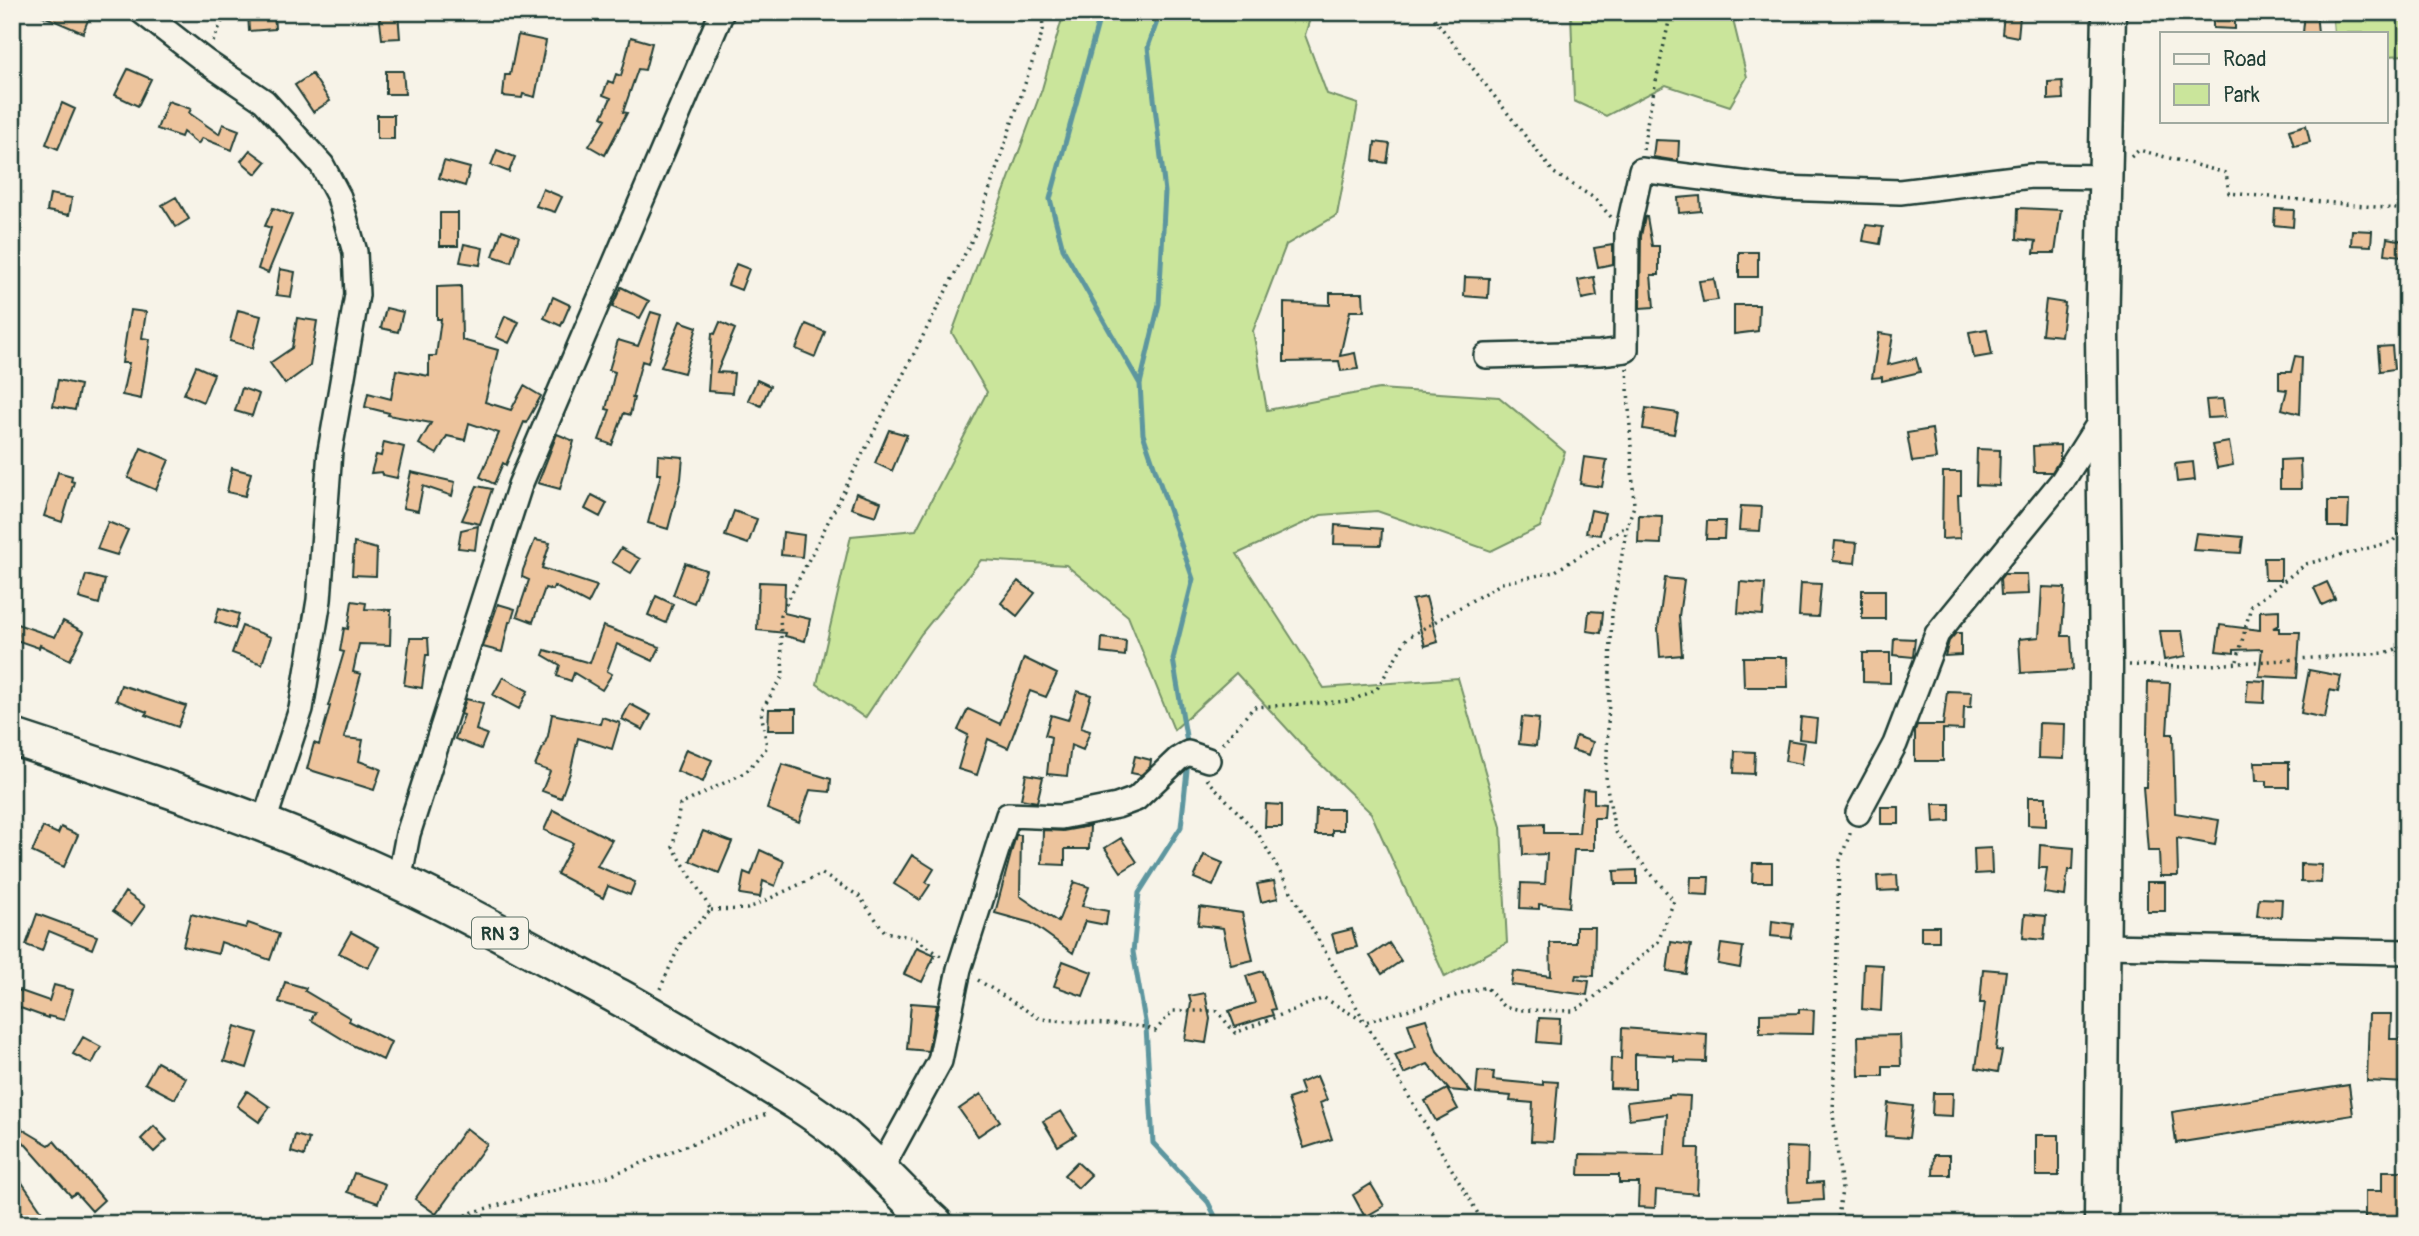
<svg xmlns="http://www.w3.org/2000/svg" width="2419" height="1236" font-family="Pangolin,sans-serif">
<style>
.green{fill:#cae59b;stroke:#749168;stroke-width:2}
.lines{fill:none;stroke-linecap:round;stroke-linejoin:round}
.stream{stroke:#5d969f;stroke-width:5}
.building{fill:#edc49d;stroke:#1f3d34;stroke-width:2}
.minor-casing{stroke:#1f3d34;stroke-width:28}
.secondary-casing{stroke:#1f3d34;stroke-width:37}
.primary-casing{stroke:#1f3d34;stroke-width:40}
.path{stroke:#1f3d34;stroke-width:3.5;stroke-dasharray:2 5;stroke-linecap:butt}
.minor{stroke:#f7f3e8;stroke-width:23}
.secondary{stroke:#f7f3e8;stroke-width:32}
.primary{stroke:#f7f3e8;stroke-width:35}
.labels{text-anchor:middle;stroke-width:6;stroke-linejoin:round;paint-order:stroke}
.shield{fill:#f7f3e8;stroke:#60746a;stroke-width:2}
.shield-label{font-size:19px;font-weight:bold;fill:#1f3d34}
</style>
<rect width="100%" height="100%" fill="#f7f3e8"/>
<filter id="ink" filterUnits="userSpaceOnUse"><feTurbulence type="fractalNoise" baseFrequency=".0143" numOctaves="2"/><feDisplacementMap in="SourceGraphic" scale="14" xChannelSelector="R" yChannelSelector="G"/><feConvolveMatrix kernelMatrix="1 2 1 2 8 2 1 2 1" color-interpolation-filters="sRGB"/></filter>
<g filter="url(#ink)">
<!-- green -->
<path class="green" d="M1064,12H1312L1305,35L1327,94L1358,104L1337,215L1286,245L1253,331L1267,410L1379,389L1499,397L1565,452L1540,527L1491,551L1377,511L1321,515L1237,554L1324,688L1458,678L1501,827L1507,943L1445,977L1371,813L1314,758L1236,673L1174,730L1128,616L1066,565L981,560L921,634L865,718L817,684L851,536L916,530L987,392L952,333L1042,89Z
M1571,12H1731L1747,77L1730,106L1666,85L1606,116L1574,101Z
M2380,12H2407V55L2386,56V33H2334L2333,20Z"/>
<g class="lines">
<!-- stream -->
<path class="stream" d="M1101,12L1050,199L1063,249L1140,384L1143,434L1193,579L1173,659L1188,748
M1140,384L1159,304L1165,192L1148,47L1159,16L1164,12
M1188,761L1181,827L1139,893L1133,952L1146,1027L1153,1143L1208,1202L1219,1224"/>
</g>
<!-- building -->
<path class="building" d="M34,12H91L83,33Z
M248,12H274L275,29L249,31Z
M398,12L400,38L382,39L379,13Z
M2213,12H2235V29L2213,28Z
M2305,12H2316L2318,33H2303Z
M2004,14L2020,16L2018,37L2002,34Z
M518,35L546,41L535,97L523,94L522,98L503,96L505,75H510Z
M631,37L652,43L645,70L638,69L623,112L627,113L605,155L589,146L606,119L602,117L611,98L603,95L608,81L613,83L616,74L621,76Z
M128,69L151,79L138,106L115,95Z
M386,71H403L405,94H386Z
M312,74L330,101L313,112L295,85Z
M2062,81L2063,99L2048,100V82Z
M168,101L191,109L189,113L219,134L223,124L239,130L232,150L202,138L198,144L183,132L181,137L157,129Z
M62,103L75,109L58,149L46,144Z
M377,115H394V139H377Z
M2306,125L2310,142L2294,146L2289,130Z
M1655,140L1679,141L1678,161L1653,157Z
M1375,142L1390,144L1387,163L1373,161Z
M250,150L266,162L256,174L241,161Z
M497,150L515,157L509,172L491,165Z
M444,161L470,168L465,186L439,178Z
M543,189L562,197L555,212L536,206Z
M50,194L72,198L69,215L47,211Z
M1700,196L1701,211L1679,213L1678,198Z
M176,197L189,219L176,227L162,205Z
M273,208L292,215L268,273L258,269L271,228L265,226Z
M2018,208L2061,210L2055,253H2034L2036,241L2017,239Z
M2275,209L2294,210L2293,227L2274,225Z
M440,213H458V246H440Z
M1645,217H1647L1652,246H1659V275H1651L1654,307L1640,308L1641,236Z
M1866,225L1883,227L1880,244L1863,241Z
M502,230L519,236L511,262L493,256Z
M2352,230L2372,231L2371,246L2351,245Z
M2387,238L2404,241L2401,256L2385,254Z
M464,244L483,248L480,265L460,262Z
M1613,245V264L1598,267L1594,248Z
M1739,252H1758V277H1739Z
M736,264L749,269L741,290L728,285Z
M280,269L295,272L291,297L276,295Z
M1465,277L1489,278L1488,298L1464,296Z
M1594,277L1597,296L1582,299L1578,280Z
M1714,279L1718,300L1703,302L1699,281Z
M461,286L462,340L498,350L485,402L511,410L524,386L541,396L526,423L524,422L506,465L503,463L494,484L480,477L499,433L469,423L465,440L447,436L437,454L419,444L431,423L388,415L389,413L365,407L368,393L391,399L396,370L429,376V356H436L441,319H437V287Z
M621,287L649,301L640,318L612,307Z
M1330,293H1363L1364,311H1350L1340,356L1355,353L1358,369L1341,371L1339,361L1284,362V303L1330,305Z
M553,297L570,305L561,326L544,318Z
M2046,300L2065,303L2061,336L2042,334Z
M1734,305H1759L1758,331L1734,334Z
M386,308L403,312L398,332L381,328Z
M130,310L146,312L142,338L150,339L141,399L122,395L129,363H122Z
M238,310L261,316L253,348L230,341Z
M651,312L661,315L648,363L642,361L632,398H634L630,415L624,413L612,445L599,440L610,410L606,409L615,372L609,370L618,340L638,346Z
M505,316L519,322L509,343L496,337Z
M297,318L317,321L310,366L285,384L270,363L292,348Z
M680,321L697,327L684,373L661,367Z
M720,322L735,329L717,372L734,373L732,393L708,391L712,333L715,334Z
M806,324L825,332L815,357L796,349Z
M1987,329L1992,355L1974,358L1969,332Z
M1879,333L1893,335L1888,365L1916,358L1920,372L1882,381V377L1872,378Z
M2392,346L2394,369L2380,371L2378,347Z
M2295,356L2302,357L2300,414L2282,409L2287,390L2279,389V372H2291Z
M196,366L214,374L203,402L184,394Z
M58,380L80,385L75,410L53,406Z
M757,380L770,386L761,406L748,400Z
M242,388L259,394L252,416L235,411Z
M2223,399L2225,417L2208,418L2206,400Z
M1646,408L1678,413L1674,434L1643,429Z
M1932,429L1936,459L1912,462L1907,433Z
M889,430L907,435L892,471L875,463Z
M557,434L574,441L560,489L538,483Z
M384,442L404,447L397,478L383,475L382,472L371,473L376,455L381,456Z
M2229,442L2233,465L2217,468L2212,445Z
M2060,445V459L2052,472H2034L2033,446Z
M141,448L169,460L156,490L128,478Z
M1977,449L2000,450L1999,486L1976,485Z
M658,455L683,457L681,479L668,529L648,523L661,474H657Z
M1584,457L1607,460L1602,487L1580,484Z
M2300,459L2301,489H2280V460Z
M2193,462L2195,480L2177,482L2175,464Z
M232,468L251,473L245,496L227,492Z
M58,472L72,476L71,481L74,482L62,522L44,516Z
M411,472L455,482L452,496L423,486L418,511L403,508Z
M1943,472H1961V495H1958L1960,538L1942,539Z
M477,486L492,489L480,524L462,520Z
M856,493L881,502L876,516L851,508Z
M592,495L607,503L600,517L585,509Z
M2328,501H2349L2348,527H2328Z
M1741,506L1762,507L1760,531L1739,530Z
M1591,510L1605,513L1600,535L1586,533Z
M734,511L757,519L748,544L725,536Z
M1639,515L1662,516L1661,544L1638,543Z
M1707,521H1725L1724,539H1706Z
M108,522L128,530L117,555L97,549Z
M1335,525L1382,529L1381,545L1334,544Z
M478,526L475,550L458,548L461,530Z
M783,532L804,535L802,557L781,555Z
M2196,533L2243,537L2241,553L2193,550Z
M535,540L550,543L542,568L597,586L588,604L554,586L553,590L545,588L533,622L517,616L529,580L522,577L523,570Z
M1835,541L1857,543L1855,563L1833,561Z
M354,543L377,549L376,576L352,575Z
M621,548L640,559L631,573L612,562Z
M2264,558H2281V580H2265Z
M685,563L706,570L694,603L673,595Z
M2004,574H2027L2028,594L2001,595L2000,579Z
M86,575L105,580L99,604L79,598Z
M1665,578L1684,580L1679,616L1682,655L1660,657L1658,629Z
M1018,581L1035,593L1017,616L1001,603Z
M759,582L785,583L784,613L810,619L805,641L785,636L786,633L757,630Z
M1740,582L1765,584L1763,615L1738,613Z
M2327,582L2335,599L2322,605L2314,588Z
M1801,583L1821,584L1818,617L1799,616Z
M2042,587L2065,588L2062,636H2071L2073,670L2021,673L2019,639L2039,637Z
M1862,590H1885V619H1862Z
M656,596L673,604L666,623L648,615Z
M1426,597L1438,642L1425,646L1412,600Z
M352,601L366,603L365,609L391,610L390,645L359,644L353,672L361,674L344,738L363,740L359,761L381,769L374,790L307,769L314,743L319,745L330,706H328L344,652L340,651L344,628L348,629Z
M498,604L515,609L511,622H509L502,652L483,647Z
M219,608L239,614L235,629L215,622Z
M2279,610V625L2273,628H2279V632H2300L2297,678L2259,676L2262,649L2234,650V653L2216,651L2220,625L2260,630V611Z
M1589,611L1603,612L1601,633L1587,631Z
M63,621L84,632L70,660L40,645L39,648L16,640L18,635L14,633L17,624L55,637Z
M242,626L271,637L262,664L232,653Z
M603,626L660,647L653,661L617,644L607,671L612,674L602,690L574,673L571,681L557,676L560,665L543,655L545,650L590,663Z
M2160,631H2182L2186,656L2164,660Z
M1956,633H1961V655L1945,656L1949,641Z
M410,638H428L429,655H426L422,688L404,685Z
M1102,638L1126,641L1125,656L1101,653Z
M1894,638L1915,639L1913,657L1893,655Z
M1863,653H1890V683L1863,682Z
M1743,657H1787L1788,687H1744Z
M1024,658L1057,674L1046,697L1030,691L1008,748L988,739L977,775L958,769L968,735L958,730L968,709L1000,724Z
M2309,670L2341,676L2338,692L2330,690L2325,718L2301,713Z
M503,677L528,691L519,709L493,695Z
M2248,680L2265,681L2264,703L2246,702Z
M2148,682L2170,683L2167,734H2173L2175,813L2219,820L2215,845L2177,838L2178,876H2160L2159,851H2148L2143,787H2146Z
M121,685L186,706L178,727L145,715L147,712L116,700Z
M1077,691L1091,695L1081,728L1090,731L1083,750L1071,745L1067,776L1047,774L1051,737L1045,735L1051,715L1068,720Z
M1947,691L1972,692L1971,707H1964L1963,730L1943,729V761H1915V731L1917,725H1943Z
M466,699L483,703L476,730L487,734L481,749L455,739L464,715L461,714Z
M630,704L651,715L643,730L622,719Z
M769,709H796V730H768Z
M552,714L600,724L602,717L620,723L612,749L578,738L570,773L561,798L542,791L550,771L535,766L548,736Z
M1522,717L1539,719L1536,746L1519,744Z
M1801,717L1817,719L1815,741L1799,739Z
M2039,723L2065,724L2064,759L2038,758Z
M1576,736L1593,742L1589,755L1572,750Z
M1788,740L1805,743L1802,764L1785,761Z
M686,749L712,760L703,782L677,771Z
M1735,751L1755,752L1754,774L1734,773Z
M1135,756L1151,760L1150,767L1141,775L1131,773Z
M2255,762H2289V787H2267V781H2256Z
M782,764L831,779L830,792L810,790L799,822L767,809Z
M1026,774L1043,777L1037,802L1021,799Z
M1583,789L1594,790V803L1605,804L1604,818H1594V850H1574L1569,907L1539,904V909L1520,908L1521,883L1545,884L1547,854L1523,855L1522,825L1544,824V833H1579Z
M2028,797H2046V826L2028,825Z
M1266,804L1282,805V827H1265Z
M1933,804H1950V821L1934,822Z
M1881,807H1899V824H1881Z
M1316,809H1343V830H1332V835H1315Z
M553,810L612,840L597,866L635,882L630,895L608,886L603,898L557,874L573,843L544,830Z
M1090,826L1089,849H1065V865L1042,864L1043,830L1063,831Z
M43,827L58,834L61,827L78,835L64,867L32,852Z
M703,831L732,842L719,873L690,861Z
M1016,835H1021L1020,896L1058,922L1074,882L1089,887L1082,906L1108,911L1106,925L1085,921L1073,953L1031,923L995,913Z
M1121,838L1137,862L1121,872L1105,848Z
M2040,845L2074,848L2073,870H2068L2065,896L2044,893L2047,868H2039Z
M1991,848L1992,873L1975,874L1974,849Z
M760,850L784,861L775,886L763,881L760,897L740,894L744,872L751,875Z
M912,855L934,869L926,882L930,885L920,900L894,884Z
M1204,855L1223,863L1213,886L1194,878Z
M1753,863H1772V882H1752Z
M2301,864L2322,865L2321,883L2301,882Z
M1637,870V884H1615L1614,871Z
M1897,875L1898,890L1878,891L1877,876Z
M1691,877H1709L1708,895L1690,894Z
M1274,881L1278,898L1261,902L1257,884Z
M2147,882H2165V911H2147Z
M125,892L145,906L132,924L113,911Z
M2259,898L2282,899L2281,917L2257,916Z
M1200,907L1242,913L1253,960L1231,965L1223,928L1198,925Z
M37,914L97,936L92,949L49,931L42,951L26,945Z
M191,914L246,928L248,923L279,934L270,960L221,942L218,954L183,946Z
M2025,914L2046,916L2044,940L2023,938Z
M1772,921L1793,924L1791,938L1771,936Z
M1921,926H1939V941H1921Z
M1576,927H1595L1594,976L1576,975L1575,979L1589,981L1587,995L1511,985L1513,971L1551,976L1550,943H1576Z
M1352,929L1357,947L1337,952L1332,934Z
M351,932L379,947L368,968L339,953Z
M1671,942L1691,945L1686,974L1667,971Z
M1389,943L1401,961L1382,974L1370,956Z
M1721,944L1743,947L1740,968L1718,964Z
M917,947L935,955L922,982L904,974Z
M1063,961L1092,972L1083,996L1054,986Z
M1864,964L1883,965L1881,1011L1862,1009Z
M1983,969L2006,971L1996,1050L2002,1051L1998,1072L1976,1068L1985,1003H1980Z
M1263,971L1275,1009L1271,1010L1273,1015L1235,1027L1229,1011L1255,1003L1246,976Z
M285,982L306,988L305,991L350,1018L349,1021L391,1042L383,1060L354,1046L311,1020L315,1013L279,1002Z
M54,985L73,990L64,1020L48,1016V1018L12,1005V988L49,1001Z
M1205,993L1210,1019L1206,1043L1185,1040L1191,1003L1189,996Z
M911,1003L937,1005L928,1051L907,1049Z
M1799,1009L1814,1010L1813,1034L1760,1033V1014L1799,1013Z
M2369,1014H2391L2390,1039H2407V1083L2367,1081Z
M1539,1018L1560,1019L1559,1044L1537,1042Z
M1426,1019L1437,1051L1471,1092L1449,1090L1428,1064L1404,1074L1395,1055L1416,1047L1408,1024Z
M235,1026L258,1033L247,1068L224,1061Z
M1622,1028L1707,1034L1706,1062L1674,1061V1056L1635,1054V1089L1610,1088L1611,1058L1621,1059Z
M1900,1035L1901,1066H1883V1076H1859L1858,1036Z
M83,1037L101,1047L92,1064L73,1054Z
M157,1062L186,1078L175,1099L145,1083Z
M1478,1071L1494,1072L1493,1080L1543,1085V1081L1558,1082L1553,1142L1531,1141L1533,1103L1510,1101L1511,1096L1476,1093Z
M1317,1076L1327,1100L1320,1103L1332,1139L1304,1148L1288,1099L1303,1094L1299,1083Z
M2349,1085L2353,1115L2176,1143L2172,1112Z
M1447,1089L1458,1109L1436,1121L1425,1101Z
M247,1091L270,1107L259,1122L237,1106Z
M1933,1093H1953L1952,1116L1932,1115Z
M981,1094L1000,1121L978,1136L959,1109Z
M1669,1095L1690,1096L1687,1148H1699L1697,1194L1656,1190L1655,1208L1638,1207L1639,1183H1619V1175H1579L1580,1154L1665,1155L1667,1114L1629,1119L1627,1102L1669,1097Z
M1888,1103L1913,1106L1909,1138L1885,1136Z
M1061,1111L1076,1135L1058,1146L1043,1121Z
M12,1123L49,1145L54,1141L104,1200L92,1211L76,1193L71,1196L12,1129Z
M154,1126L167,1140L154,1152L141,1139Z
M466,1128L487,1144L436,1214L415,1199Z
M295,1135L309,1139L304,1156L291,1152Z
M2036,1135H2059V1176H2036Z
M1786,1147L1808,1148L1807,1183L1823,1182L1824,1200L1788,1202Z
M1934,1155H1950V1175H1933Z
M1077,1162L1091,1175L1078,1188L1064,1175Z
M12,1168L43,1213L28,1223L12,1200Z
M2382,1171H2407V1224H2365V1191H2382Z
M354,1173L385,1184L378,1203L347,1192Z
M1371,1184L1384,1206L1365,1217L1353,1195Z"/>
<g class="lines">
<!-- minor casing -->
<g class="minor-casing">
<path id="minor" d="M142,12L205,61L264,101L322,165L339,197L355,252L357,295L330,451L319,600L301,709L263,825
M1486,356L1600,353L1626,350L1627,234L1641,170L1780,188L1900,192L2031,176L2106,177
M1858,813L1895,744L1937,634L2063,480L2101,420
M399,881L408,834L520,485L722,12
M2104,946L2407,952
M881,1169L940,1061L959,969L1008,815L1061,817L1117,806L1136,799L1178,759L1188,753L1208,760"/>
</g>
<!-- secondary casing -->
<g class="secondary-casing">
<path id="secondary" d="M2101,1224L2106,664L2102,334L2109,12"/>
</g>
<!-- primary casing -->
<g class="primary-casing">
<path id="primary" d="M12,737C131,776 251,815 365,866C452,904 535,952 619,997C659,1019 698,1043 738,1066C772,1087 808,1107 840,1133C874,1161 902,1195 935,1224"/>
</g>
<!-- path -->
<path class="path" d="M1433,12V17L1554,173L1594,198L1611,217
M213,42L226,12
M1643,150L1648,118L1671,12
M2131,157L2139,150L2226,173L2229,193L2407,210
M1627,368L1634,506L1627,526
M2237,661L2251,606L2306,564L2392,542L2407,525
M2129,665L2182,667L2385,653L2407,645
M1207,779L1259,835L1365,1022L1484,1224
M711,910L747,909L822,874L859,896L885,932L915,938L942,957
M978,980L1040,1019L1146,1027L1155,1031L1173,1011H1217L1235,1033L1324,998L1365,1022L1486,987L1503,1006L1521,1010L1573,1011L1591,1000L1658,942L1674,901L1615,831L1606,782L1612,612L1627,526L1554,572L1502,583L1407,638L1377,689L1351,701L1254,707L1221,745
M660,989L682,940L711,910L673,847L680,805L746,772L767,747L761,711L783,676L780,616L974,236L1043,30L1042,12
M446,1224L473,1212L609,1176L767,1114
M1837,1224L1842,1190L1833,1114L1839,863L1851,831"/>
<!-- minor -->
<use href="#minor" class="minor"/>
<!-- secondary -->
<use href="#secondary" class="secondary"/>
<!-- primary -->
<use href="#primary" class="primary"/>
</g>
</g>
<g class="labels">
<!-- shield labels -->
<rect class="shield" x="472" y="917.5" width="56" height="31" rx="5"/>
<g class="shield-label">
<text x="500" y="940">RN 3</text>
</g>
</g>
<!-- margin -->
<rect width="2419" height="1236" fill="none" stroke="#f7f3e8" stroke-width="42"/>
<rect x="21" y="21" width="2377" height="1194" fill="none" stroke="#1f3d34" stroke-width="2.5" filter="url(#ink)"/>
<!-- legend -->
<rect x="2160" y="32" width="228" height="91" fill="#f7f3e8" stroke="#a1aaa0" stroke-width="2"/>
<rect x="2174" y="54" width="35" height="10" fill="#f7f3e8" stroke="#a1aaa0" stroke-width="2"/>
<text x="2223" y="66" font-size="21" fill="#1f3d34">Road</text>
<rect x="2174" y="84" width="35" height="21" fill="#cae59b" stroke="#a1aaa0" stroke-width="2"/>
<text x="2223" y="102" font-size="21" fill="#1f3d34">Park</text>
</svg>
